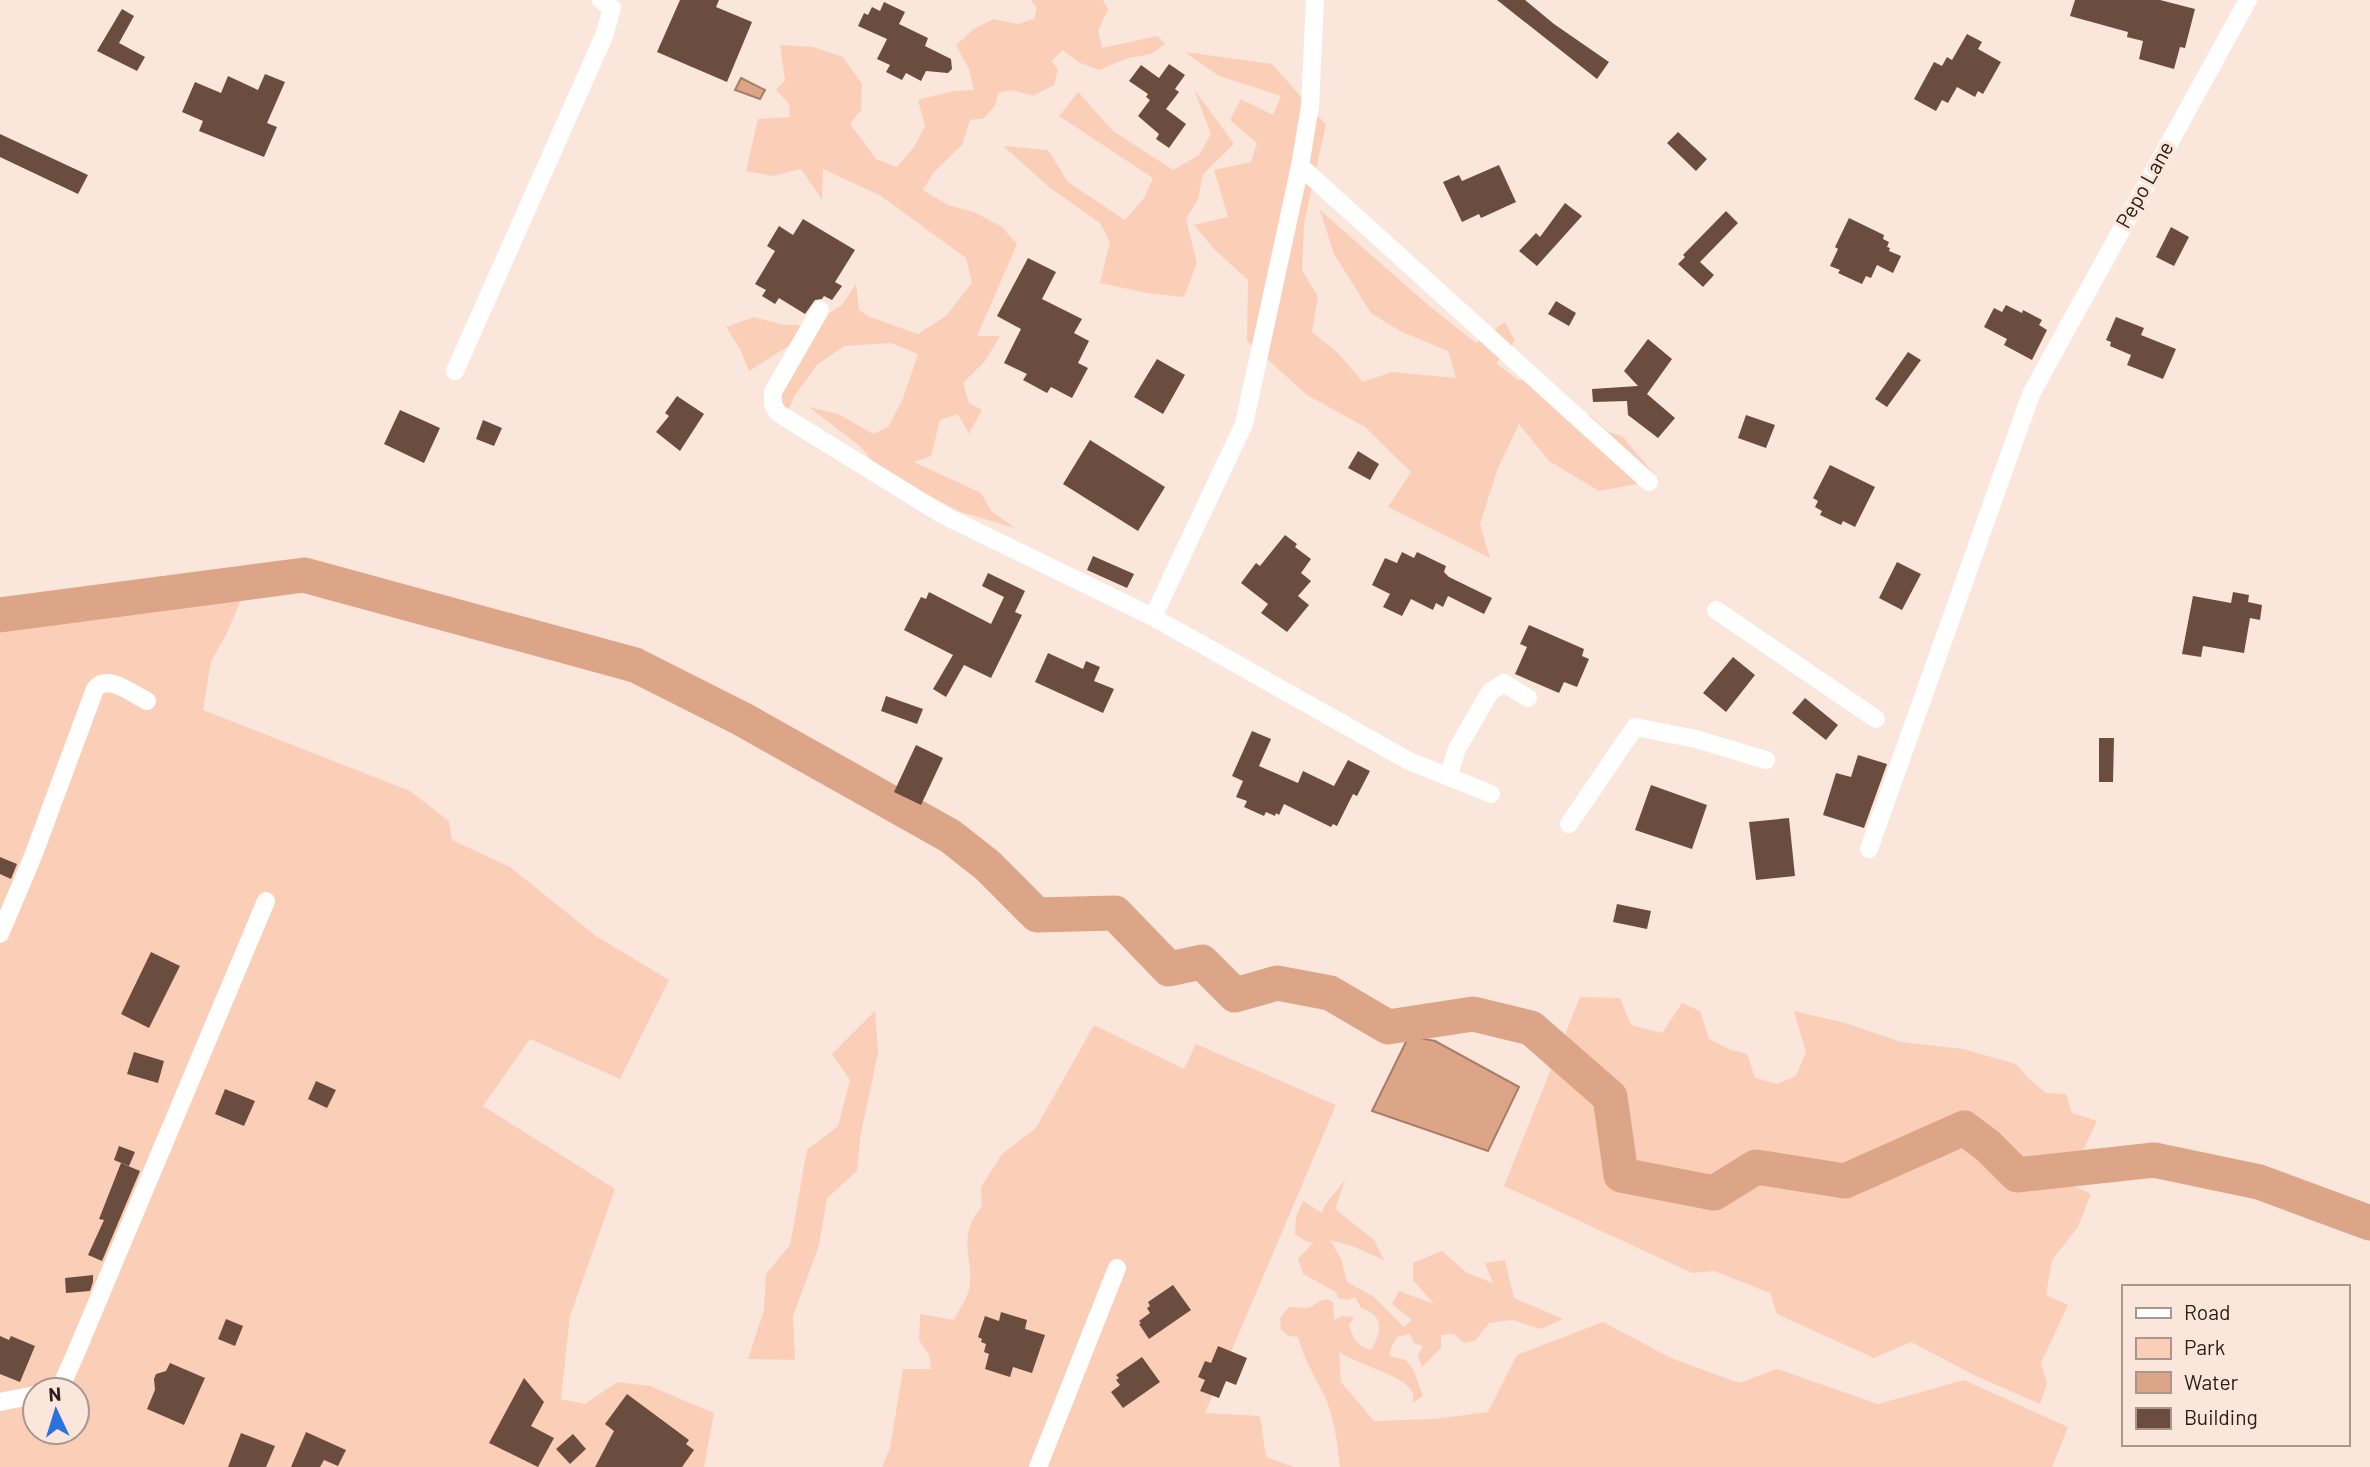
<svg xmlns="http://www.w3.org/2000/svg" width="2370" height="1467" font-family="Barlow,sans-serif">
<style>
.green{fill:#fbceb7;fill-rule:evenodd}
.water{fill:#dda587;stroke:#a87d66;stroke-width:2}
.lines{fill:none;stroke-linecap:round;stroke-linejoin:round}
.river{stroke:#dda587;stroke-width:35}
.building{fill:#6a4d3e}
.minor{stroke:#fff;stroke-width:18}
.labels{text-anchor:middle;stroke-width:7;stroke-linejoin:round;paint-order:stroke}
.street-label{font-size:21px;fill:#2c2019;stroke:#fbe6db}
</style>
<rect width="100%" height="100%" fill="#fbe6db"/>
<!-- green -->
<path class="green" d="M1031,0H1103L1108,9L1098,31L1102,48L1157,36L1165,44L1151,54L1128,58L1099,70L1078,62L1063,50L1051,61L1058,69L1054,85L1033,96L1011,90L998,93L996,104L984,118L970,120L962,145L933,173L923,190L948,205L974,212L1002,227L1017,244L977,336H1000L985,361L963,383L969,403L982,410L969,434L958,414L940,420L931,456L914,462L981,493L991,511L1015,528L961,512L878,469L861,447L809,407L838,414L873,434L888,427L902,401L918,354L891,343L844,346L817,365L795,395L786,415L776,383L806,335L749,371L740,349L726,327L754,317L784,325H809L842,305L856,284L859,310L870,317L918,334L946,316L972,283L966,258L881,196L823,169L822,200L801,169L773,176L746,171L758,119L790,117L789,104L776,90L785,80L780,45L813,47L843,57L862,84L861,110L850,124L876,159L897,167L914,147L925,126L918,100L954,91L974,90L969,69L956,45L974,29L993,19L1018,24L1034,19L1037,8Z
M1185,52L1272,64L1326,125L1304,223L1302,270L1318,297L1312,332L1338,353L1363,382L1392,372L1456,378L1448,351L1400,331L1371,313L1334,254L1320,210L1428,305L1476,343L1505,322L1515,341L1496,363L1518,380L1547,378L1556,407L1590,415L1608,432L1622,436L1659,480L1599,491L1549,461L1519,424L1498,468L1480,524L1490,558L1388,507L1411,472L1365,427L1307,395L1247,341L1248,280L1215,250L1194,225L1228,217L1214,170L1251,162L1257,143L1230,120L1241,99L1273,115L1281,96L1219,76Z
M1194,89L1234,144L1203,174L1198,199L1186,219L1197,263L1184,297L1147,293L1100,283L1110,242L1100,223L1049,187L1003,146L1048,150L1068,182L1125,220L1144,198L1153,178L1059,116L1078,92L1113,131L1173,170L1199,155L1211,134Z
M245,590L226,635L211,661L203,710L410,791L449,821L452,840L510,867L596,936L669,980L620,1079L530,1039L483,1106L615,1189L570,1316L561,1399L585,1404L617,1382L650,1386L714,1413L704,1467H0V619ZM35,1390H77V1432H35Z
M1580,997L1620,998L1631,1025L1662,1033L1682,1003L1700,1011L1709,1039L1731,1050L1747,1054L1755,1078L1777,1084L1796,1076L1806,1052L1794,1011L1845,1023L1901,1042L1963,1049L2016,1064L2029,1079L2046,1093L2066,1094L2072,1113L2097,1121L2067,1183L2091,1194L2078,1227L2052,1260L2046,1295L2068,1305L2041,1363L2047,1383L2040,1404L1976,1376L1911,1342L1874,1358L1777,1314L1770,1293L1714,1271L1692,1273L1504,1186Z
M875,1011L878,1053L860,1138L857,1171L827,1198L819,1245L793,1316L795,1360L748,1359L764,1310L766,1274L790,1245L807,1150L838,1126L850,1080L832,1054Z
M1094,1025L1184,1069L1196,1044L1336,1105L1205,1413L1260,1416L1266,1457L1294,1467H882L890,1448L903,1369H931L929,1355L919,1340L920,1314L954,1320C959,1309 969,1296 970,1285C972,1251 957,1237 982,1206L981,1187L1002,1154L1036,1128Z
M1345,1180L1335,1209L1374,1240L1384,1260L1352,1246L1330,1240L1341,1259L1347,1282L1374,1297L1404,1327L1412,1320L1392,1304L1399,1291L1434,1304L1413,1280V1263L1442,1251L1467,1273L1493,1283L1485,1263L1505,1260L1514,1298L1563,1319L1541,1329L1512,1320L1489,1323L1476,1340L1464,1343L1454,1334L1441,1335V1348L1422,1367L1418,1356L1423,1346L1414,1343L1410,1334L1397,1337L1391,1348L1389,1356L1406,1360L1414,1371L1423,1396L1413,1403C1413,1399 1414,1395 1412,1392C1406,1376 1354,1363 1339,1352L1341,1382L1374,1421L1435,1419L1488,1412L1517,1355L1603,1322L1671,1358L1739,1383L1777,1369L1878,1404L1964,1380L2068,1427L2052,1467H1340C1337,1443 1335,1420 1325,1397C1315,1377 1304,1359 1298,1337L1289,1336L1281,1330L1280,1318L1289,1307L1308,1308C1317,1305 1322,1295 1333,1302L1334,1320L1342,1316L1354,1317L1349,1325C1353,1340 1358,1346 1371,1350C1382,1331 1385,1316 1361,1308L1355,1297L1348,1300L1338,1298L1336,1292L1303,1274L1298,1259L1313,1243L1305,1241L1295,1234L1296,1217L1303,1201L1322,1213L1324,1206Z"/>
<!-- water -->
<path class="water" d="M741,78L765,90L760,99L735,90Z
M1409,1036L1435,1041L1519,1087L1488,1151L1372,1111Z"/>
<g class="lines">
<!-- river -->
<path class="river" d="M0,615L304,575L635,665L742,719L950,836L987,865L1037,915L1115,913L1169,969L1202,962L1235,995L1277,983L1330,993L1388,1027L1473,1014L1531,1028L1610,1097L1621,1175L1714,1193L1756,1167L1845,1181L1964,1128L1988,1146L2017,1175L2154,1160L2259,1182L2370,1223"/>
</g>
<!-- building -->
<path class="building" d="M680,0H719L716,7L752,22L727,82L657,52Z
M1497,0H1525L1554,24L1609,62L1597,79Z
M2075,0H2160L2195,9L2185,48L2180,47L2174,69L2139,59L2143,41L2127,37L2128,32L2070,16Z
M884,2L905,12L899,24L928,38L925,46L951,59L952,69L948,73L926,71L921,81L906,73L902,80L886,72L890,65L877,59L887,39L858,26L864,13L868,15L872,7L880,11Z
M122,9L134,16L119,43L145,57L137,71L97,51Z
M1967,34L1982,42L1978,49L2001,62L1983,94L1978,91L1975,97L1957,87L1948,103L1942,100L1936,111L1914,99L1934,62L1942,66L1947,57L1952,60Z
M1169,64L1185,75L1175,89L1179,92L1166,109L1186,124L1169,148L1156,139L1159,134L1138,116L1150,100L1146,97L1148,94L1129,81L1141,65L1159,78Z
M265,74L285,82L267,123L277,127L264,157L199,131L203,121L182,112L195,82L221,93L228,76L258,90Z
M1678,132L1707,159L1696,171L1667,143Z
M0,134L88,175L78,194L0,157Z
M1499,165L1516,202L1481,218L1479,214L1462,222L1443,182L1459,175L1462,181Z
M1565,203L1582,216L1537,266L1519,251L1536,233L1540,237Z
M1726,211L1738,223L1700,262L1714,275L1703,287L1678,264L1685,257L1683,255Z
M1849,218L1884,235L1883,239L1889,242L1887,247L1890,248L1889,251L1901,256L1893,273L1877,265L1871,278L1866,276L1862,284L1838,273L1840,270L1830,266L1838,249L1835,247Z
M803,219L855,250L835,282L842,286L832,300L824,296L822,299L815,300L805,314L779,298L775,304L762,296L766,290L755,284L775,251L767,246L779,226L793,235Z
M2171,227L2189,237L2174,266L2156,257Z
M1028,258L1056,272L1042,299L1082,319L1074,333L1089,341L1078,363L1088,368L1072,398L1051,387L1047,393L1023,380L1027,374L1004,363L1021,329L997,316Z
M1556,301L1576,313L1569,326L1548,314Z
M2006,305L2022,313L2023,310L2042,320L2039,325L2047,330L2032,360L2004,345L2007,339L1984,327L1994,308L2002,312Z
M2116,317L2144,328L2141,335L2176,349L2163,379L2127,365L2131,355L2110,346L2111,342L2106,340Z
M1648,339L1672,359L1647,394L1675,418L1658,438L1628,415L1627,401L1593,402L1592,389L1638,386L1624,371Z
M1908,352L1921,360L1887,407L1875,399Z
M1157,359L1185,375L1163,414L1134,397Z
M677,396L704,414L680,451L656,432L669,416L665,413Z
M400,410L440,428L424,463L384,444Z
M1746,415L1775,425L1766,448L1738,438Z
M483,420L502,428L494,446L476,439Z
M1090,440L1165,487L1138,531L1063,484Z
M1358,451L1379,464L1370,480L1348,468Z
M1830,465L1875,487L1855,527L1843,521L1841,525L1820,515L1822,511L1815,507L1818,501L1813,498Z
M1285,535L1297,544L1295,547L1311,559L1301,573L1311,581L1298,596L1309,605L1287,632L1261,613L1268,604L1241,583L1256,563L1260,566Z
M1402,552L1414,558L1417,552L1446,566L1444,572L1449,577L1492,598L1484,614L1448,596L1443,607L1436,603L1433,610L1411,599L1402,616L1383,607L1390,594L1372,585L1385,558L1397,563Z
M1093,556L1134,574L1127,588L1087,570Z
M1897,562L1921,574L1902,610L1879,598Z
M988,573L1025,591L1015,612L1022,615L991,678L964,665L946,697L933,689L953,655L904,630L921,597L926,599L929,592L991,624L1004,597L982,586Z
M2233,592L2249,595L2248,602L2262,605L2260,620L2250,618L2244,653L2203,646L2201,657L2182,654L2193,596L2231,603Z
M1529,625L1584,649L1582,656L1589,659L1577,687L1564,682L1559,693L1515,674L1527,647L1520,644Z
M1048,653L1083,669L1086,661L1100,667L1094,681L1114,689L1103,713L1035,682Z
M1733,657L1755,675L1726,712L1703,693Z
M886,696L923,709L917,724L881,711Z
M1805,698L1838,725L1826,740L1792,713Z
M1252,731L1271,739L1259,766L1298,783L1303,771L1334,786L1348,760L1370,771L1357,796L1353,794L1337,826L1333,824L1331,827L1284,804L1279,815L1276,813L1275,816L1266,812L1264,816L1244,807L1247,801L1236,797L1243,781L1232,776Z
M2099,738H2114L2113,782H2099Z
M916,745L943,758L921,805L894,792Z
M1858,755L1887,764L1864,828L1823,815L1836,773L1851,777Z
M1651,785L1707,805L1692,849L1635,830Z
M1789,818L1795,876L1756,880L1749,822Z
M0,857L17,864L11,879L0,874Z
M1617,904L1651,911L1647,929L1613,922Z
M151,952L180,966L149,1028L121,1014Z
M134,1052L164,1061L158,1083L127,1074Z
M316,1081L336,1090L327,1108L308,1099Z
M225,1089L255,1101L244,1126L215,1114Z
M119,1146L135,1152L129,1166L114,1160Z
M121,1163L140,1171L102,1261L88,1255L104,1220L99,1219Z
M93,1275V1282L90,1291L66,1293L65,1278Z
M1173,1285L1191,1310L1149,1339L1139,1324L1141,1323L1139,1321L1150,1313L1147,1308L1150,1306L1148,1302Z
M1001,1312L1027,1320L1025,1329L1045,1335L1032,1373L1013,1367L1010,1377L985,1369L989,1354L984,1352L986,1344L981,1342L982,1339L978,1337L985,1316L999,1321Z
M226,1319L243,1326L235,1346L218,1339Z
M0,1336L9,1340L11,1336L35,1346L20,1382L0,1374Z
M1218,1346L1247,1358L1236,1385L1226,1381L1219,1398L1200,1391L1205,1380L1198,1377L1205,1361L1211,1363Z
M1142,1357L1160,1382L1123,1408L1111,1392L1120,1385L1116,1380L1119,1378L1116,1375Z
M170,1363L205,1378L184,1425L147,1409L155,1390L154,1379L156,1374L166,1371Z
M524,1378L544,1402L531,1426L554,1438L538,1467L489,1443Z
M627,1394L689,1440L686,1444L694,1450L682,1467H595L614,1431L605,1424Z
M306,1432L346,1450L338,1466L324,1460L320,1467H291Z
M241,1433L275,1446L266,1467H228Z
M573,1434L586,1449L570,1464L556,1449Z"/>
<g class="lines">
<!-- minor -->
<path class="minor" d="M1300,166L1649,482
M820,310L773,392V405L778,413L943,515L1153,617L1409,761L1491,794
M455,371L604,36L612,8L601,0
M1716,610L1876,719
M1153,617L1244,424L1300,166L1310,106L1315,0
M1448,777L1457,749L1490,692L1504,683L1528,698
M1569,824L1635,727L1696,739L1766,760
M1869,849L2031,394L2248,0
M0,934L33,856L95,689C108,673 132,694 147,701
M54,1390L63,1382L75,1355L266,901
M0,1402L35,1395
M1038,1467L1117,1268"/>
</g>
<g class="labels">
<!-- street labels -->
<g class="street-label">
<text transform="translate(2145 185) rotate(-61)" y="7">Pepo Lane</text>
</g>
</g>
<!-- legend -->
<rect x="2122" y="1285" width="228" height="161" fill="#fbe6db" stroke="#a8978d" stroke-width="2"/>
<rect x="2136" y="1308" width="35" height="10" fill="#ffffff" stroke="#a8978d" stroke-width="2"/>
<text x="2184" y="1320" font-size="21" fill="#2c2019">Road</text>
<rect x="2136" y="1338" width="35" height="21" fill="#fbceb7" stroke="#a8978d" stroke-width="2"/>
<text x="2184" y="1355" font-size="21" fill="#2c2019">Park</text>
<rect x="2136" y="1372" width="35" height="21" fill="#dda587" stroke="#a8978d" stroke-width="2"/>
<text x="2184" y="1390" font-size="21" fill="#2c2019">Water</text>
<rect x="2136" y="1408" width="35" height="21" fill="#6a4d3e" stroke="#a8978d" stroke-width="2"/>
<text x="2184" y="1425" font-size="21" fill="#2c2019">Building</text>
<!-- north arrow -->
<g transform="translate(56 1411) rotate(356)"><circle r="33" fill="#fbe6db" stroke="#a8978d" stroke-width="2"/>
<path d="M0-5L12 26L0 18L-12 26Z" fill="#2b72de"/>
<text y="-10" font-size="19" font-weight="bold" text-anchor="middle" fill="#2c2019">N</text>
</g>
</svg>
